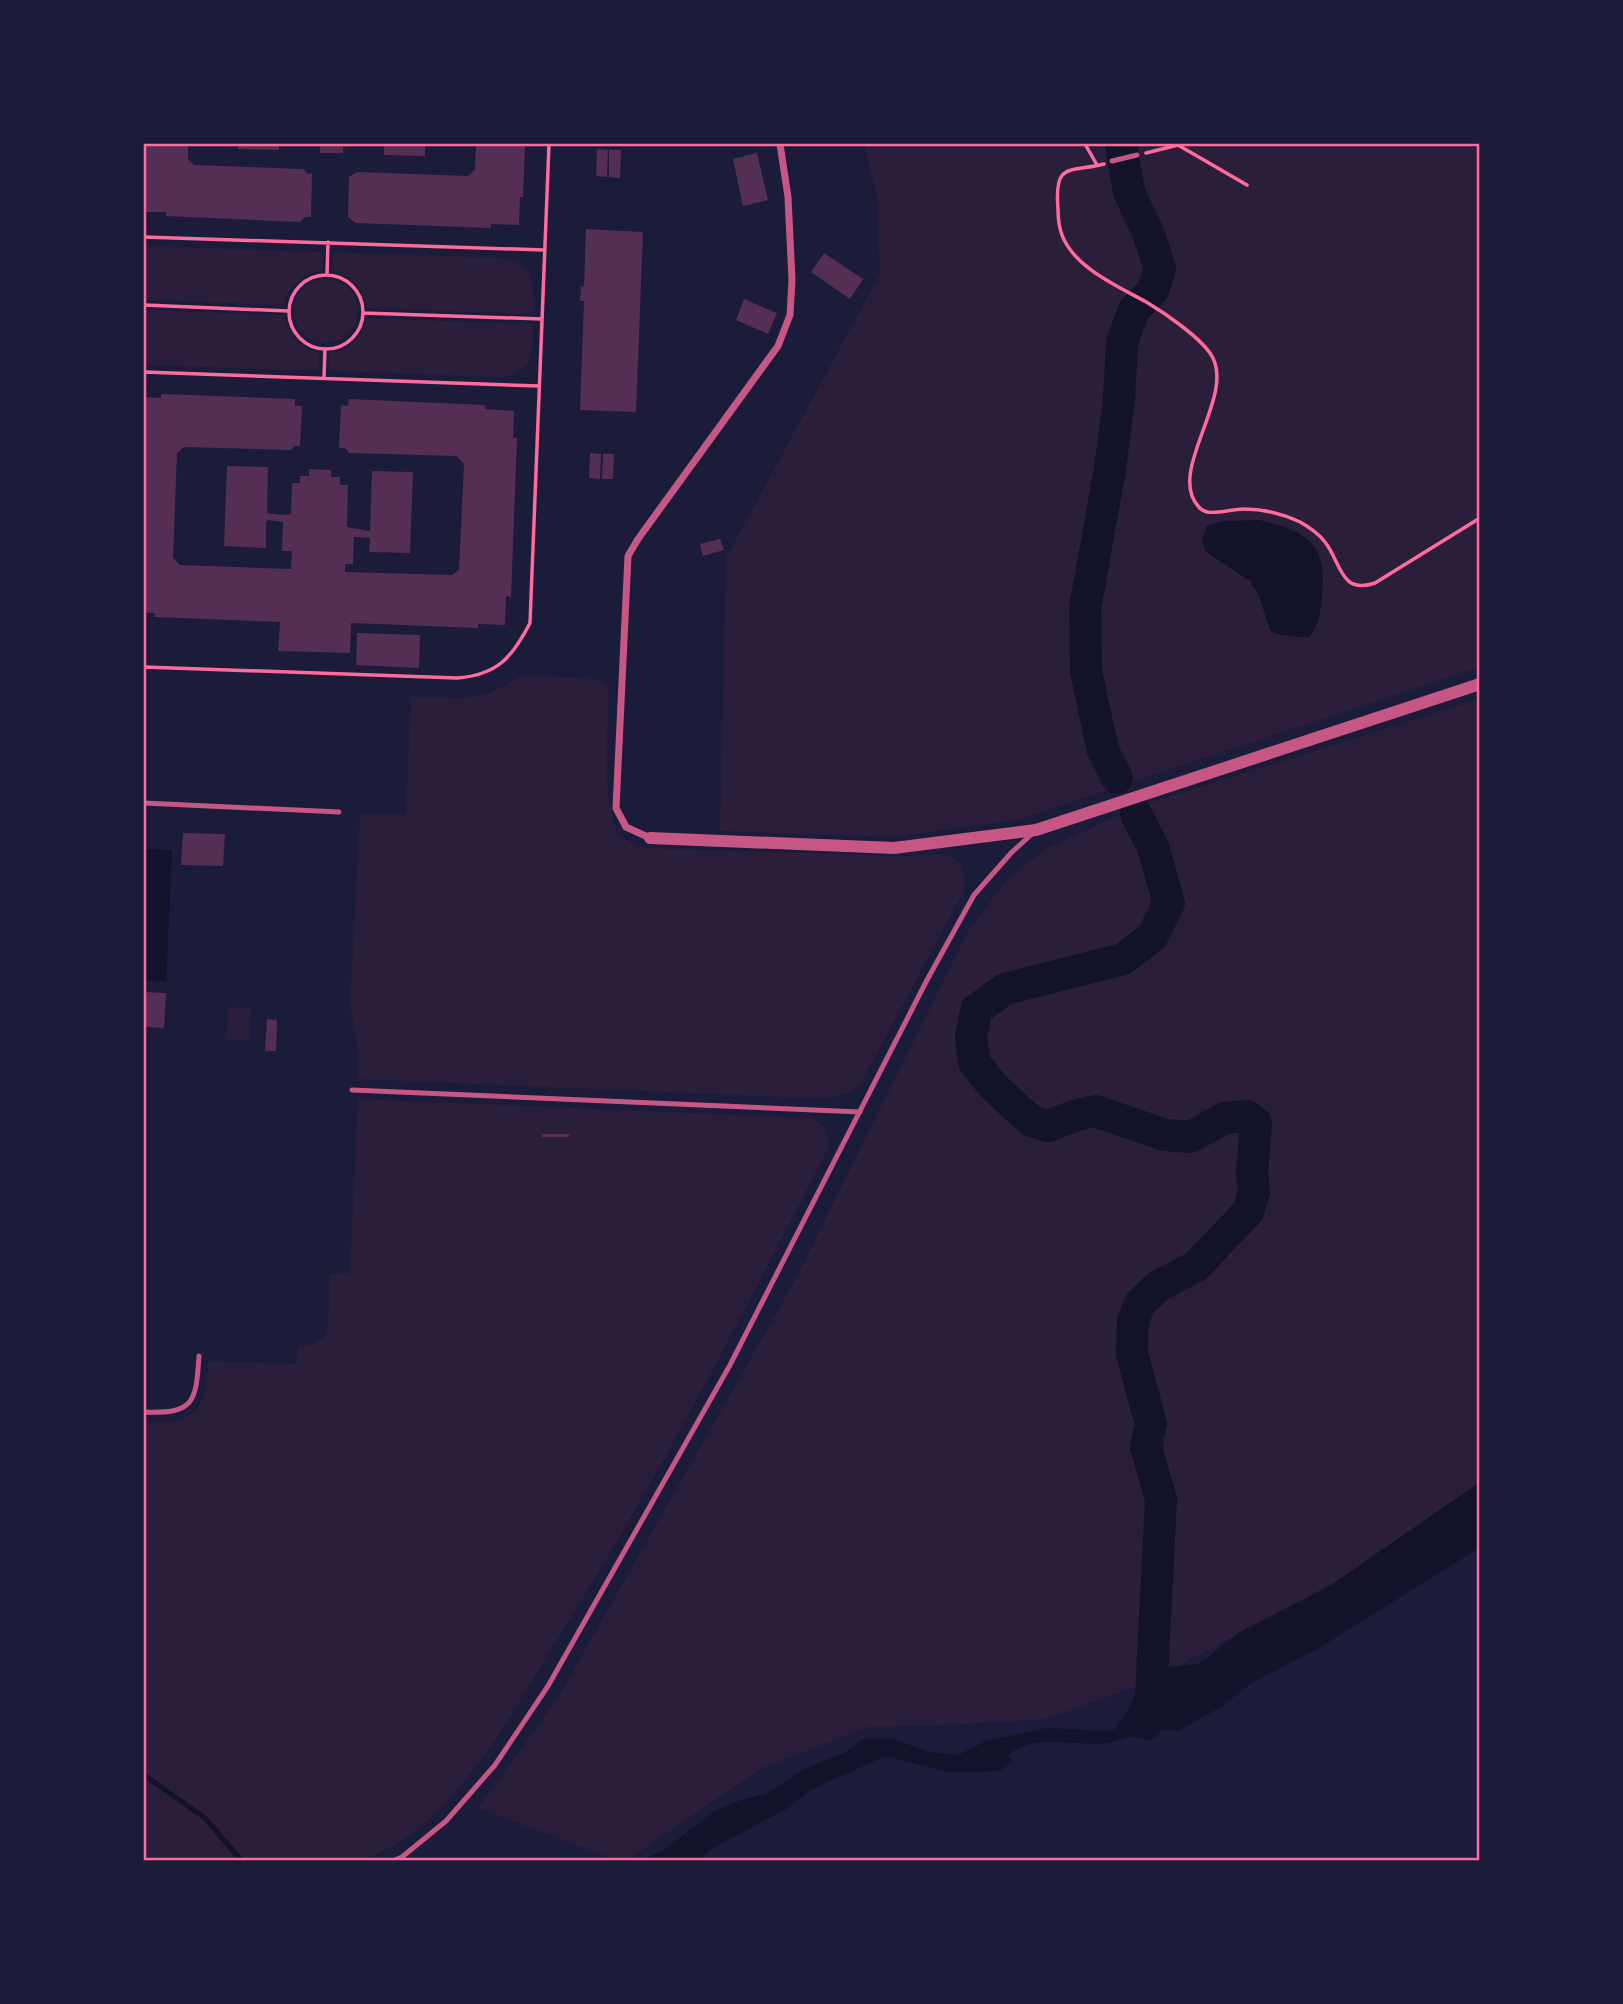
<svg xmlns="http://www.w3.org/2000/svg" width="1623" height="2004" font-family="Quicksand,sans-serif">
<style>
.green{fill:#2a1e3b}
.water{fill:#12122b}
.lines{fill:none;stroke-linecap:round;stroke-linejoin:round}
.stream{stroke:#12122b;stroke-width:5}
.river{stroke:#12122b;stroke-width:32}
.building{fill:#542f53}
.path{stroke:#ff6b9d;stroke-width:3.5}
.service{stroke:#c65784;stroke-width:5}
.minor{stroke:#c65784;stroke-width:7}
.tertiary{stroke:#c65784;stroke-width:12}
.neatline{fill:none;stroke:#ff6b9d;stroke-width:2.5}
</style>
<rect width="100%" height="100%" fill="#1b1b3a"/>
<!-- green -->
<path class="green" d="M864,144H1479V667L1018,820L890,837L720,831L726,558L880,274L877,196Z
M144,246L323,252L322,270C303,275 289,284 284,305L144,300Z
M333,252L502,258C536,260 534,287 534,314L367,308C364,289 351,274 332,271Z
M294 311a32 32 0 1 1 64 0a32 32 0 1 1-64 0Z
M144,310L284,315C287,335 300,348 319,353V371L144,365Z
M367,318L534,324C532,352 536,372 502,377L329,371V353C350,350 362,338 367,318Z
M522,676L575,677L602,681L609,693C608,737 600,796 619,836L643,848L905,856L946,854L960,863L964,876V891L861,1083C851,1093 840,1096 827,1099L358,1079L359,1056L350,1005L360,814L406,815L411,697L467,698L489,693Z
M1479,699V1483L1331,1585L1148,1682L1046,1719L951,1725L868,1727L762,1768L627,1860H616L478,1808L556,1701L794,1282L969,930L1009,877L1047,848L1137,807Z
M228,1007L251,1008L249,1040L226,1039Z
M358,1099L812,1118C825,1125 830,1133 828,1148C745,1312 659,1476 562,1632C528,1685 498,1744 456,1791C430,1822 398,1850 358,1860H144V1422C196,1425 206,1411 208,1361L296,1364L298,1345H313L324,1338L328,1322L330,1274L350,1273Z"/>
<!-- water -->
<path class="water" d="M1260,520C1310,534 1327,542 1322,598C1320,613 1319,628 1308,638L1276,634L1270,630L1259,596L1250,581L1206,552L1202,540L1207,526L1223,521Z
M144,849L172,850L166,982L144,981Z
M1479,1483V1548L1314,1651L1253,1682L1219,1708L1178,1731L1162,1730C1150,1746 1147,1737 1133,1737C1124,1737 1114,1742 1105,1743C1074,1747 1035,1732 1008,1755L1013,1761L999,1771L949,1772L885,1756L809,1791L788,1808L709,1850L699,1860H642L664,1850L715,1811L735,1802L766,1794L806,1768L846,1752L863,1739L891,1738L929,1752L958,1755L986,1741L1047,1728L1107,1731L1115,1729L1131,1705L1142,1678L1169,1667L1199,1664L1240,1632L1331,1585Z"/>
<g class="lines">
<!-- stream -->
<path class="stream" d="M144,1775L205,1818L241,1860"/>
<!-- river -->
<path class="river" d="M1117,778L1103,751L1086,671L1085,608L1110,469L1119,400L1122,342L1134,310L1153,290L1160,269L1149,235L1129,192L1121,144
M1136,814L1153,847L1169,903L1152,937L1123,959L1005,989L976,1010L971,1038L974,1062L993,1086L1031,1121L1048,1126L1077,1115L1095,1111L1165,1135L1190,1137L1225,1118L1247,1116L1256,1123L1252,1173L1254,1192L1248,1212L1195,1267L1160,1285L1141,1302L1133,1320L1132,1354L1151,1424L1146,1447L1161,1500L1150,1715"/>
</g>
<!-- building -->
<path class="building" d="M144,144H188V159L194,165L303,169L308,174L312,173L311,217H305L300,222L166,216V212H144Z
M238,144H279V150L238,149Z
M320,144H352V146L343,147V153H320Z
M384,144H425V156L384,155Z
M476,144H525L523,197H520L519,225L491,224V228L356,223L348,217L349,177L357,172L468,176L475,170Z
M597,149L608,150L607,177L596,176Z
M609,150H621L620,178L609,177Z
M757,153L768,200L743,206L733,159Z
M586,229L643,232L636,412L580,410L584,301H580L581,286L584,287Z
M824,253L863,279L850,299L811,272Z
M744,299L777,313L768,334L736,320Z
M161,394L295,399V406H302L300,446H295L291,450L184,447L177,453L173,558L180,565L291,569L292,551H282L283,522L268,520L266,522V548L224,546L227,466L268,467L267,513L283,515L291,514L292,483H300V476H309V469L331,470V477H340V485H348L347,527L370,531L372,471L413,472L410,553L369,552L370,538L354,537L353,564H345V572L452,575L459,570L464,464L457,456L349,453L345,448H339L341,405L348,406L349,399L485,405V409L514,411L513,438H517L511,597L506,596L505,625L478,624V628L351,623L350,653L278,651L280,622L155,617V613L144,612V397L161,398Z
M590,453L601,454L600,479L589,478Z
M603,454H614L613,479H602Z
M720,539L724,550L703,556L700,544Z
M357,633L420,635L419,668L356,665Z
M183,833L225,834L223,866L181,865Z
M144,992L166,993L164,1028L144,1027Z
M267,1019L277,1020L276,1051H265Z
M542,1134H569V1137H542Z"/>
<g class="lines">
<!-- path -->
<path class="path" d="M1085,144L1097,165
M1146,153L1178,145L1247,185
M1104,164C1069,173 1054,161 1058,209C1058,218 1059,227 1062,235C1075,269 1120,287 1148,303C1166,314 1198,336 1210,353C1239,393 1166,470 1198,506C1200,509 1204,511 1207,512C1218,514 1232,509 1244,509C1263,509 1283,514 1300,522C1309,527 1319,534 1325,542C1341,562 1340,595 1375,583L1480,518
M144,237L544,250
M289 312a37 37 0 1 1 74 0a37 37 0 1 1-74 0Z
M327,275L328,242
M144,305L288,311
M363,313L542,319
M144,372L539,386
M324,378L325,349
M144,667L457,678C497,675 512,658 530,623L549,144"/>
<!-- service -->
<path class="service" d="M1112,161L1137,155
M144,803L339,812
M352,1090L860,1112
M144,1412C194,1414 196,1403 199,1356
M395,1860L402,1857L446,1821L495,1765L548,1686L730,1365L927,980L974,895L1012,852L1033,833"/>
<!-- minor -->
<path class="minor" d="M650,838L626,827L616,808L628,556L638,539L778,346L790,315L792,280L788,197L780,144"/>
<!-- tertiary -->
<path class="tertiary" d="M650,838L894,848L1036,830L1480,684"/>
</g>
<!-- border -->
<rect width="1623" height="2004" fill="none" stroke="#1b1b3a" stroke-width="290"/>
<rect x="145" y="145" width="1333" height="1714" class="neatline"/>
</svg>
